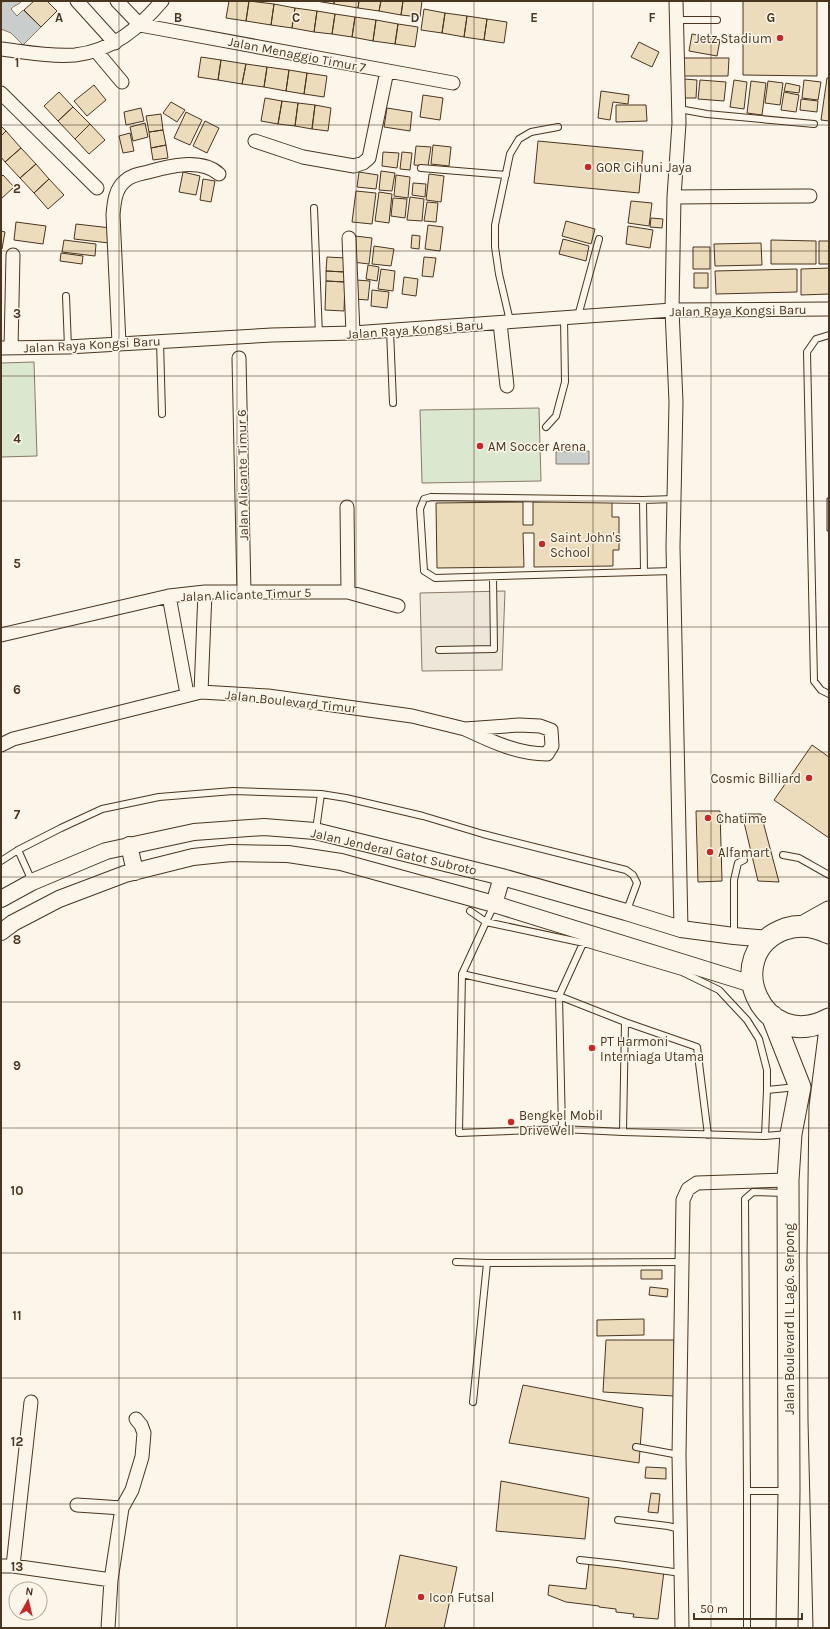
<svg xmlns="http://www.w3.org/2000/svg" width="830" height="1629" font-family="Karla,sans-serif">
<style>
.green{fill:#dce7d0;stroke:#887966}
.parking{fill:#ede7d9;stroke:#887966}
.water{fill:#c9cecd;stroke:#887966}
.building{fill:#ecdcbc;stroke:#4a3520}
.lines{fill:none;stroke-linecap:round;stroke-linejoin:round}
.service-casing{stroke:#4a3520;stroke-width:8}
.minor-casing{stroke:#4a3520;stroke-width:15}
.tertiary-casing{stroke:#4a3520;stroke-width:18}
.primary-casing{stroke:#4a3520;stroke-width:23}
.service{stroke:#fbf6e9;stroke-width:6}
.minor{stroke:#fbf6e9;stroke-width:13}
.tertiary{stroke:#fbf6e9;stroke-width:16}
.primary{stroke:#fbf6e9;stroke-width:21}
.grid{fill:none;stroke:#4a3520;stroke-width:1;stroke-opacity:0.55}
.poi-dot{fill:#c62828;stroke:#fbf6e9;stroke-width:1.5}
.labels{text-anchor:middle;stroke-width:3;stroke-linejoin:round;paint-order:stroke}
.poi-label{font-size:13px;fill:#4a3520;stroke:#fbf6e9;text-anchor:start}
.street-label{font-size:13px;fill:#4a3520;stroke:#fbf6e9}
.grid-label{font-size:13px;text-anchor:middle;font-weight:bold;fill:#4a3520;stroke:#fbf6e9;stroke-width:3;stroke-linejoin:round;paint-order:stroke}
</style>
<rect width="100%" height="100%" fill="#fbf6e9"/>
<!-- green -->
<path class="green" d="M34,362L37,456L1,457V363Z
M539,408L541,481L422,483L420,410Z"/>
<!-- parking -->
<path class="parking" d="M505,591L502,670L422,671L420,593Z"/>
<!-- water -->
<path class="water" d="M3,1H22C19,5 14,5 11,9L17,16L23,10L41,27L23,45L11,33L1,29V4Z
M589,451V464H556V452Z"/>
<!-- building -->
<path class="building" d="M34,1H47L57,11L41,27L24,10Z
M229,1H249L246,21L226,18Z
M249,1L274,4L271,25L246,21Z
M316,1H334V4Z
M334,1H359L358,8L334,4Z
M359,1H381L379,11L358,8Z
M381,1H403L401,15L379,11Z
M403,1H422L420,17L401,15Z
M743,1H817V76L743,75Z
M274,4L295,8L292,28L271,25Z
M295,8L317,11L314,32L292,28Z
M424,9L445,13L442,33L421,30Z
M317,11L335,14L332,34L314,32Z
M445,13L467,16L464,37L442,33Z
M335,14L355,17L352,37L332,34Z
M467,16L487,19L484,40L464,37Z
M355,17L376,20L373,41L352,37Z
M487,19L507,22L504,43L484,40Z
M376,20L398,24L395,44L373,41Z
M398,24L418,27L415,47L395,44Z
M692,34L720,40L717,56L689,51Z
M639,42L659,52L652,67L631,57Z
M201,57L221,60L218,80L198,77Z
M683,58H729L728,76H683Z
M221,60L246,64L242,84L218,80Z
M246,64L267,67L264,87L242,84Z
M267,67L289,70L286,91L264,87Z
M289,70L307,73L304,94L286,91Z
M307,73L327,76L324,97L304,94Z
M827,78H829V121L821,120Z
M684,79L697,80L696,98H684Z
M700,80L726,82L724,101L698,99Z
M734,80L747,82L744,109L730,107Z
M804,80L821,82L818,100L802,98Z
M751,81L766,83L762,115L747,113Z
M768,81L783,83L780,105L765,103Z
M786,83L800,86L799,93L784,91Z
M94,85L106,100L87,116L74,101Z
M601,91L629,95L628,104L613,102L610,120L598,118Z
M59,92L73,107L58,121L44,106Z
M784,92L799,95L796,112L781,110Z
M423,95L443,98L440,120L420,117Z
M265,98L282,101L278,124L261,121Z
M801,99L818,101L817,112L800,110Z
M282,101L298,103L295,126L278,124Z
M171,102L185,110L177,122L163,113Z
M298,103L315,105L312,129L295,126Z
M315,105L331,108L328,131L312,129Z
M616,105H646L647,121L616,122Z
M73,107L90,124L75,139L58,121Z
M141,108L144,121L126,125L124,112Z
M387,108L412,112L410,131L384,127Z
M186,112L202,120L190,145L174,138Z
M161,114L163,130L149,132L146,116Z
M205,121L219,128L207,153L193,146Z
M145,123L148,137L133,141L130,127Z
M90,124L105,140L89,154L75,139Z
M1,126L6,131L1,136Z
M163,130L166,145L151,148L149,132Z
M6,131L21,148L5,162L1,157V136Z
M130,133L134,151L123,153L119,136Z
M538,141L643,151L639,193L534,183Z
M166,145L168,158L153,160L151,148Z
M433,145L451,147L449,166L431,164Z
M416,146L431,147L428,166L414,165Z
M21,148L36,164L20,178L5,162Z
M383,152L399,153L397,168L382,166Z
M402,152L412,153L410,170L400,169Z
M36,164L49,179L34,193L20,178Z
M381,171L395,173L392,191L379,190Z
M183,172L200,176L196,195L179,192Z
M359,172L378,175L376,189L357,187Z
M429,174L444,176L441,202L426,200Z
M3,175L14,187L1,199V177Z
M396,175L410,177L408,198L394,196Z
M49,179L64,195L48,209L34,193Z
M203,179L215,181L211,202L200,200Z
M413,183L426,184L425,197L412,195Z
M356,191L376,193L372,224L352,222Z
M379,192L392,194L389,223L375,221Z
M410,197L424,199L422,221L407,220Z
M393,198L407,199L405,218L391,216Z
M631,201L652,203L649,226L628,223Z
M427,202L438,203L436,222L424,221Z
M651,218L663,219L662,228L650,227Z
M566,221L595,229L591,244L562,236Z
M16,222L46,226L43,244L14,240Z
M76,224L111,228L109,243L74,239Z
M428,225L443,227L440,251L425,249Z
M628,226L653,230L650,248L626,244Z
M1,231L5,232L2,249H1Z
M412,235L420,236L419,249L411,248Z
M355,236L372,238L369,264L352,262Z
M563,239L589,246L586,261L559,254Z
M64,240L96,244L95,256L62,252Z
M771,240L816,241V264H771Z
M819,241H829V264H819Z
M761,243L762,265L715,266L714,244Z
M374,246L394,249L391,266L372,264Z
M693,247H710V269H693Z
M61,253L83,256L82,264L60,261Z
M327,257L346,258L345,272L326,271Z
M424,257L436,258L433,277L422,276Z
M368,265L379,267L377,281L366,279Z
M829,268V294L801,295V269Z
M381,269L395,271L393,291L378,289Z
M797,269V292L716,294L715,271Z
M326,271L345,272V282L326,281Z
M694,273H708V288H694Z
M404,277L418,279L416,296L402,294Z
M356,280L370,281L368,300L354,299Z
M326,281L345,282L344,311L325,310Z
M372,290L389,292L387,308L371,306Z
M827,498H829V531H827Z
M612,500V517H619V550H613V566L534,567V533H523L524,567L437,568L436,503L523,502V525H533V502Z
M812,745L829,757V838L774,800Z
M696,811H720L722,881L698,882Z
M742,814H761L779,882L758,881Z
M641,1270H662V1279H641Z
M650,1287L668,1289L667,1297L649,1295Z
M644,1319V1335L597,1336V1320Z
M606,1340H674V1396L603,1392Z
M523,1385L643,1408L639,1463L509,1443Z
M646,1467L666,1468V1479L645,1478Z
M501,1481L589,1498L585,1539L496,1531Z
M651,1493L660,1494L658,1513L648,1512Z
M400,1555L457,1567L444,1628H385Z
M589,1563L664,1571L658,1619L633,1617L634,1614L616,1612V1609L599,1607V1606L566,1602L548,1595L549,1585L586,1589Z"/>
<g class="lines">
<!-- service casing -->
<g class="service-casing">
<path id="service" d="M676,20H717
M679,109L707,114L814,124
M421,168L506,175
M314,208L319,335
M66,296L68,347
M578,316L599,239
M510,321L499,274L495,247V225L510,154L519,139L531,132L558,127
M390,330L393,403
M829,335L816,339L807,352L814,681L821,690L829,694
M160,341L162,414
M546,427L556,416L565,382L564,318
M643,500L431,497L424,499L420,509L424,571L435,578L673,571
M644,571L643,500L674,499
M439,650L494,649L493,577
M316,830L321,794
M18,850L32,881
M783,855L799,858L829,875
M1,861L18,850L61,828L102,809L159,797L233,791L321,794L346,798L423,816L483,834L626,870L633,875L637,883L627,910
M494,905L486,922L584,943L682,972L719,990L747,1020L759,1039L767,1070V1090L797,1087
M470,911L486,922L462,974L459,1133L562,1129L623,1132L765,1136L788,1134
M734,935V880L738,863L744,860
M462,974L559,996L625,1022L623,1132
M625,1022L697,1047L708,1135
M562,1129L559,996L585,939
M765,1136L767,1090
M456,1262L487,1263L681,1262
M473,1402L487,1263
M636,1447L679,1455
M747,1491L745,1199L753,1192L784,1193
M618,1520L668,1526L680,1529
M580,1560L617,1564L681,1573
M747,1628V1491H786"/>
</g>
<!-- minor casing -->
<g class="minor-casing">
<path id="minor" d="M77,1L115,43
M117,1L140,25L453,83
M676,1L679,123L674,197L672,310L676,402L673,547L681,929
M1,49C25,52 51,57 75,55C112,51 139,28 162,1
M96,51L122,82
M1,93L97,188
M255,141L303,157L354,166L363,163L369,158L387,71
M674,197L810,196
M349,238L353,333
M500,323L507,386
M119,343L113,215C114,203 115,189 125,181C131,175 140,174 148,172C169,166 201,158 219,174
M1,348L68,347L272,335L353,333L672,310L829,309
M11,348L13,255
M239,358L244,592
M347,507L348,592
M169,596L187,694
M1,635L169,596L205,592H348L398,606
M201,692L205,592
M1,745L13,739L201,692L268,696L412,716L465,729L519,725L540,726L551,730L552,746L547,754C517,754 491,741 465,729
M77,1505L122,1508
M1,1566H13L111,1580
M13,1566L31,1402
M108,1628L111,1580L122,1508L132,1490L142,1457L144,1433L141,1425L136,1419
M682,1628L679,1455L683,1200L688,1189L697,1183L788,1180"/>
</g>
<!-- tertiary casing -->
<g class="tertiary-casing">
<path id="tertiary" d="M129,845L135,872
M1,899L32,882L106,851L194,832L264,827L315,831L502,877L626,912L681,929L734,936L768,939
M494,904L502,877
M1,932L13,923L59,899L125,874L193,857L231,853L288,854L341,862L494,904L752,984"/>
</g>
<!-- primary casing -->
<g class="primary-casing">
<path id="primary" d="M804,926L829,912
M829,933C815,926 800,924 785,929C719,953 761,1055 829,1019
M772,1016L800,1087L791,1134L788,1180L789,1491L787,1628
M824,1628L819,1421L818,1257L820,1107L829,1036"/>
</g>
<!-- service -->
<use href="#service" class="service"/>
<!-- minor -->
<use href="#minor" class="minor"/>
<!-- tertiary -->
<use href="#tertiary" class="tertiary"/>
<!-- primary -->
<use href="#primary" class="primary"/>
</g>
<!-- grid -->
<path class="grid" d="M119,1V1628M237,1V1628M356,1V1628M474,1V1628M593,1V1628M711,1V1628M1,125H829M1,251H829M1,376H829M1,501H829M1,627H829M1,752H829M1,877H829M1,1002H829M1,1128H829M1,1253H829M1,1378H829M1,1504H829"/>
<!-- markers -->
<g class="poi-dot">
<circle cx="780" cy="38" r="4"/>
<circle cx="588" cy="167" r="4"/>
<circle cx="480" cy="446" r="4"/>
<circle cx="542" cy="544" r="4"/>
<circle cx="809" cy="778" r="4"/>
<circle cx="708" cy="818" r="4"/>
<circle cx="710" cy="852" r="4"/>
<circle cx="592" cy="1048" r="4"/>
<circle cx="511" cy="1122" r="4"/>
<circle cx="421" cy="1597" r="4"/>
</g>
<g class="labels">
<!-- poi labels -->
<g class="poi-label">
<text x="772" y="43" text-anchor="end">Jetz Stadium</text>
<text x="596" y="172">GOR Cihuni Jaya</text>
<text x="488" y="451">AM Soccer Arena</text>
<text x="550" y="542">Saint John's<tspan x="550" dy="15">School</tspan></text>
<text x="801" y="783" text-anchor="end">Cosmic Billiard</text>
<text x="716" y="823">Chatime</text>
<text x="718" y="857">Alfamart</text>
<text x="600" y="1046">PT Harmoni<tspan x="600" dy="15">Interniaga Utama</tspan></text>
<text x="519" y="1120">Bengkel Mobil<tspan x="519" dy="15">DriveWell</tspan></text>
<text x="429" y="1602">Icon Futsal</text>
</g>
<!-- street labels -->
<g class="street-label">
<text transform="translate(297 54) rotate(11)" y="5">Jalan Menaggio Timur 7</text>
<text transform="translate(738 310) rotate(-1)" y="5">Jalan Raya Kongsi Baru</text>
<text transform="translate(415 329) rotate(-4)" y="5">Jalan Raya Kongsi Baru</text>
<text transform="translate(92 344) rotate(-3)" y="5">Jalan Raya Kongsi Baru</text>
<text transform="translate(242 475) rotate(-91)" y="5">Jalan Alicante Timur 6</text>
<text transform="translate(246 594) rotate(-2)" y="5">Jalan Alicante Timur 5</text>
<text transform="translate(291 701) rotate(6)" y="5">Jalan Boulevard Timur</text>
<text transform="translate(394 851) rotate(13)" y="5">Jalan Jenderal Gatot Subroto</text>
<text transform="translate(789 1319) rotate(-90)" y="5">Jalan Boulevard IL Lago. Serpong</text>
</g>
</g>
<g class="grid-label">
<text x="59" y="22">A</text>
<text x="178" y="22">B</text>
<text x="296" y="22">C</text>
<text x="415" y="22">D</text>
<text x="534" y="22">E</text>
<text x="652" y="22">F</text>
<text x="771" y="22">G</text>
<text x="17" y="67">1</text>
<text x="17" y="193">2</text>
<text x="17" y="318">3</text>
<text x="17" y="443">4</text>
<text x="17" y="568">5</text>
<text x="17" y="694">6</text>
<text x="17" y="819">7</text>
<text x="17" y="944">8</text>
<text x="17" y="1070">9</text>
<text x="17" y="1195">10</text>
<text x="17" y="1320">11</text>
<text x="17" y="1446">12</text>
<text x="17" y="1571">13</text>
</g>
<!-- border -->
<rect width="830" height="1629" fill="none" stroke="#4a3520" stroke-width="4"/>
<!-- north arrow -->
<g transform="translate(28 1601) rotate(8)"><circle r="19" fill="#fbf6e9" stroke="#b4a999"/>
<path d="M0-3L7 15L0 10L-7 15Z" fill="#c62828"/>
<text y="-6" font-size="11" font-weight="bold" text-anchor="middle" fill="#4a3520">N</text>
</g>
<!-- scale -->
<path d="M694 1613v6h108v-6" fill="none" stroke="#4a3520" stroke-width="2"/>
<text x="700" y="1613" font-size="12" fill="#4a3520" stroke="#fbf6e9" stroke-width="3" paint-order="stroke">50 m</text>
</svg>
